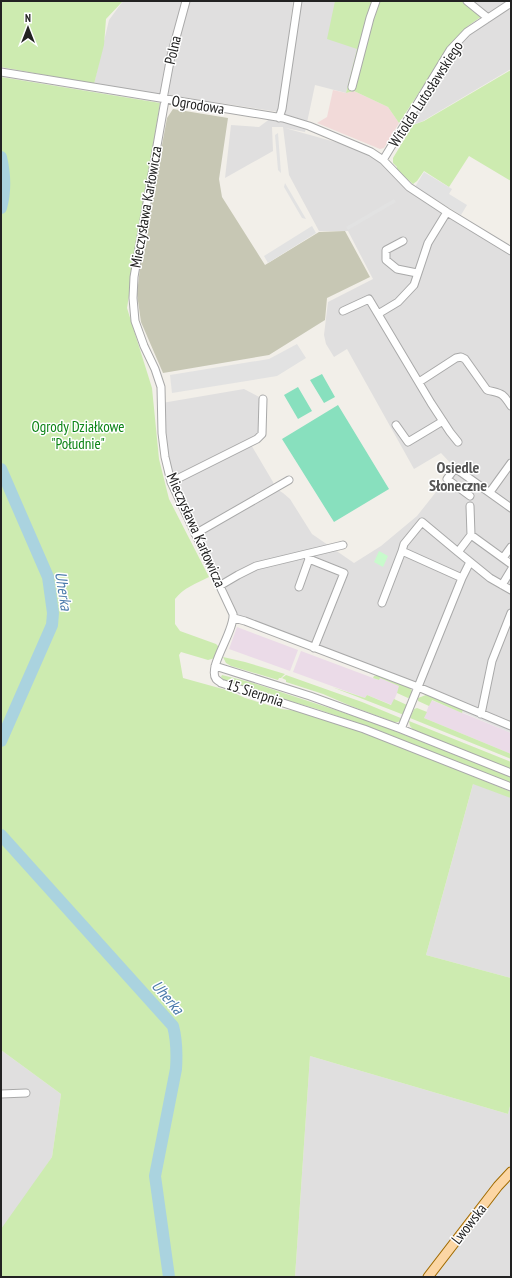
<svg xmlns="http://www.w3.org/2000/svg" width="512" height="1278" font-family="'PT Sans Narrow',sans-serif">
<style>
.residential{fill:#e0dfdf}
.commercial{fill:#f2dad9}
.industrial{fill:#ebdbe8}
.construction{fill:#c7c7b4}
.grass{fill:#cdebb0;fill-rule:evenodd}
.park{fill:#c8facc}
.pitch{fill:#88e0be}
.parking{fill:#e2e2e2}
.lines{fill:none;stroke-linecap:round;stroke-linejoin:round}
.river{stroke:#aad3df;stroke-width:12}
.minor-casing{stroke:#a9a9a9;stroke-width:9}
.major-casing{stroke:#a06b00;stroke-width:11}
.minor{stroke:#fff;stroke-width:7}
.major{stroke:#fcd6a4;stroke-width:9}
.labels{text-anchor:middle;stroke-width:3;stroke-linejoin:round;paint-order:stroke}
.street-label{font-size:15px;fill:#222;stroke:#fff}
.park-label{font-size:15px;fill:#0c8416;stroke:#fff}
.neighbourhood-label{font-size:16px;font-weight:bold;fill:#555;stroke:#fff}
.water-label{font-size:16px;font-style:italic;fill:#4a7aab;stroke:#fff}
</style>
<rect width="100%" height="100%" fill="#f2efe9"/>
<!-- residential -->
<path class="residential" d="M123,1H293L281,97L297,1H335L357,49L346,93L315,85L305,132L285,128L371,152L409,187L511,251V722L412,681L238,616L223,581L217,579L195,534L165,457L162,403L244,389L263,399L262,434L250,443L273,482L275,488L283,493L290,499L312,534L354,563L381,546L417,516L455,468L441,453L414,469L347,349L334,357L326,344L324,335L328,302L373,279L348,231H319L289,175L283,127H272L273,151L225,178L231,125L259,127L279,112L169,95L163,99L93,88L109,20Z
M462,1H511V69L423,121L412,125L407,121L450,50L491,16Z
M475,777L511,792V978L426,955Z
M1,1050L61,1094L52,1157L1,1233Z
M310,1056L508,1114L511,1102V1277H295Z"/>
<!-- commercial -->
<path class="commercial" d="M333,90L346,93L354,91L388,107L399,123L384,148L380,149L317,123L327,117Z"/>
<!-- industrial -->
<path class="industrial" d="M237,627L298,650L290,671L229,649Z
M301,651L373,678L379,680L380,678L400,686L392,705L367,695L365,698L293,672Z
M431,700L511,733V754L424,718Z"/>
<!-- construction -->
<path class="construction" d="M173,109L228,118L219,179L222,197L265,265L319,232L345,231L370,277L327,298L325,320L269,355L163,373L141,322L137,294L141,259L167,118Z"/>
<!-- grass -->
<path class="grass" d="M1,1H123L106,19L104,45L94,84L1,67Z
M335,1H462L482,16L468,26L453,41L399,123L388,107L354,91L346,93L357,49L327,39Z
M511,70V181L469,156L449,187L424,171L417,181L413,184L396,169L397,167L393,163V158L413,125L424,121Z
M1,77L160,103L127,308L152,388L159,459L169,499L209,577C197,583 183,588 175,599V624L180,631L216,644L219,647L215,658L208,660L181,652L179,655L183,678L230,691L245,698L281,709L298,711L341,724L388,741L511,792V798L473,784L426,955L511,978V1102L508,1114L310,1056L295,1277H1V1229L52,1157L61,1094L1,1050ZM52,621L47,638L8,724V723Z
M223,657L245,662L285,674L281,678H279L278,680L231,666L226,663Z
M222,675L250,682L372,722L511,777V784L375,729L317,709L228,683L224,680L221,677Z
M286,675L362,702L403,719L398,722H394L351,706L323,694L286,682V680L282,678Z
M379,675L409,687L412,691L411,697L408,698L397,693L399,686L380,678L379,680L373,678L374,676Z
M332,687L365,698L367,695L391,705L394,699L407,705L404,715Z
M426,695L464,709L462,713L432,700L429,706L418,701V698Z
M417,708L427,712L424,718L511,754V759L410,718L414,709Z
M409,721L511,762V770L414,731L410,726Z"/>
<!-- park -->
<path class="park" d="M379,551L388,556L383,567L374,562Z"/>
<!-- pitch -->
<path class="pitch" d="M322,374L335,397L324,403L310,380Z
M298,387L312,411L298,419L284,395Z
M338,405L389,489L334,522L282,439Z"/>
<!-- parking -->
<path class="parking" d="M278,133L281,173L278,170L275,135Z
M424,172L452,189L449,194L467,205L461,215L415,187Z
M285,183L306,219L302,218L284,187Z
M394,199L396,202L348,230L346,227Z
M312,226L316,233L268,263L264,256Z
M297,344L306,358L277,376L172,393L170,375L269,359Z
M464,709L511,728V733L462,712Z"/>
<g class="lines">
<!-- river -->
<path class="river" d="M1,157C5,174 6,190 1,208
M1,469L48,577L53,613L52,625L1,741
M1,835L173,1026C177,1041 177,1054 176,1069L155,1176L169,1277"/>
<!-- minor casing -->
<g class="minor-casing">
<path id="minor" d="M467,1L488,18
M1,72L283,118L309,126L371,152L383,160L409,187L447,212L511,251
M352,87L370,18L376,1
M163,99L171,56L186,1
M165,100L134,277L133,298L135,321L144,346L155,369L161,387L162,433L165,457L171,482L233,614C235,631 207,667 216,679C218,681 220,682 221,683L364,729L511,787
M279,118L282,109L298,1
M383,160L450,50L467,32L511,3
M403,241L386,250V260L397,269L417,273
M343,311L369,299L431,403L450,432L458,442
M378,314L398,302L414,285L428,243L447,212
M419,382L456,358L461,357L465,359L487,390C502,394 502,392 511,406
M396,425L408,442L443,421
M171,482L257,439L262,434L263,399
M490,492L511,463
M470,496L447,479L455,468L511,508
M470,506L471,535L458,552L490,578L511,590
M195,534L289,480
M471,535L511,564
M402,551L404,544L422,522L458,552
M307,554L309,559L344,573L314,648
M503,558L511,547
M462,578L470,562
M221,585L238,575L256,566L343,545
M502,585L511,570
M299,587L309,559
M382,603L402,551L462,578L401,729
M234,618L245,621L418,687L511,726
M215,666L310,696L401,729L511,773
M481,714L492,661L511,613
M1,1094L26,1093"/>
</g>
<!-- major casing -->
<g class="major-casing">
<path id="major" d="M428,1277L498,1186L511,1172"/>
</g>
<!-- minor -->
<use href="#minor" class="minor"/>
<!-- major -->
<use href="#major" class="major"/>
</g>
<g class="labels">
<!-- street labels -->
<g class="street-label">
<text transform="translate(173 50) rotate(-77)" y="5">Polna</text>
<text transform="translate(426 94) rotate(-57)" y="5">Witolda Lutosławskiego</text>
<text transform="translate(198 105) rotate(9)" y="5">Ogrodowa</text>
<text transform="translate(146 207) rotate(-80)" y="5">Mieczysława Karłowicza</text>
<text transform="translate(196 530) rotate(66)" y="5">Mieczysława Karłowicza</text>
<text transform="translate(255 693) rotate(18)" y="5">15 Sierpnia</text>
<text transform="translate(469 1224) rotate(-52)" y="5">Lwowska</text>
</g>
<!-- park labels -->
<g class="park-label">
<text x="78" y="432">Ogrody Działkowe<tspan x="78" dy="17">"Południe"</tspan></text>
</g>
<!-- neighbourhood labels -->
<g class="neighbourhood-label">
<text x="458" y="473">Osiedle<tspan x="458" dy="18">Słoneczne</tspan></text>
</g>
<!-- water labels -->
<g class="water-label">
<text transform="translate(64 591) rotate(81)" y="6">Uherka</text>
<text transform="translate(168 997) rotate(49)" y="6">Uherka</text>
</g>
</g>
<!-- border -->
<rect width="512" height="1278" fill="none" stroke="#222222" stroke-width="4"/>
<!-- north arrow -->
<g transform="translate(28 28)" stroke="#ffffff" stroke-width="3" paint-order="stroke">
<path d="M0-3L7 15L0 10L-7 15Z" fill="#222222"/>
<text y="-6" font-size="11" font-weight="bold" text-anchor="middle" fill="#222222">N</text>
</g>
</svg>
